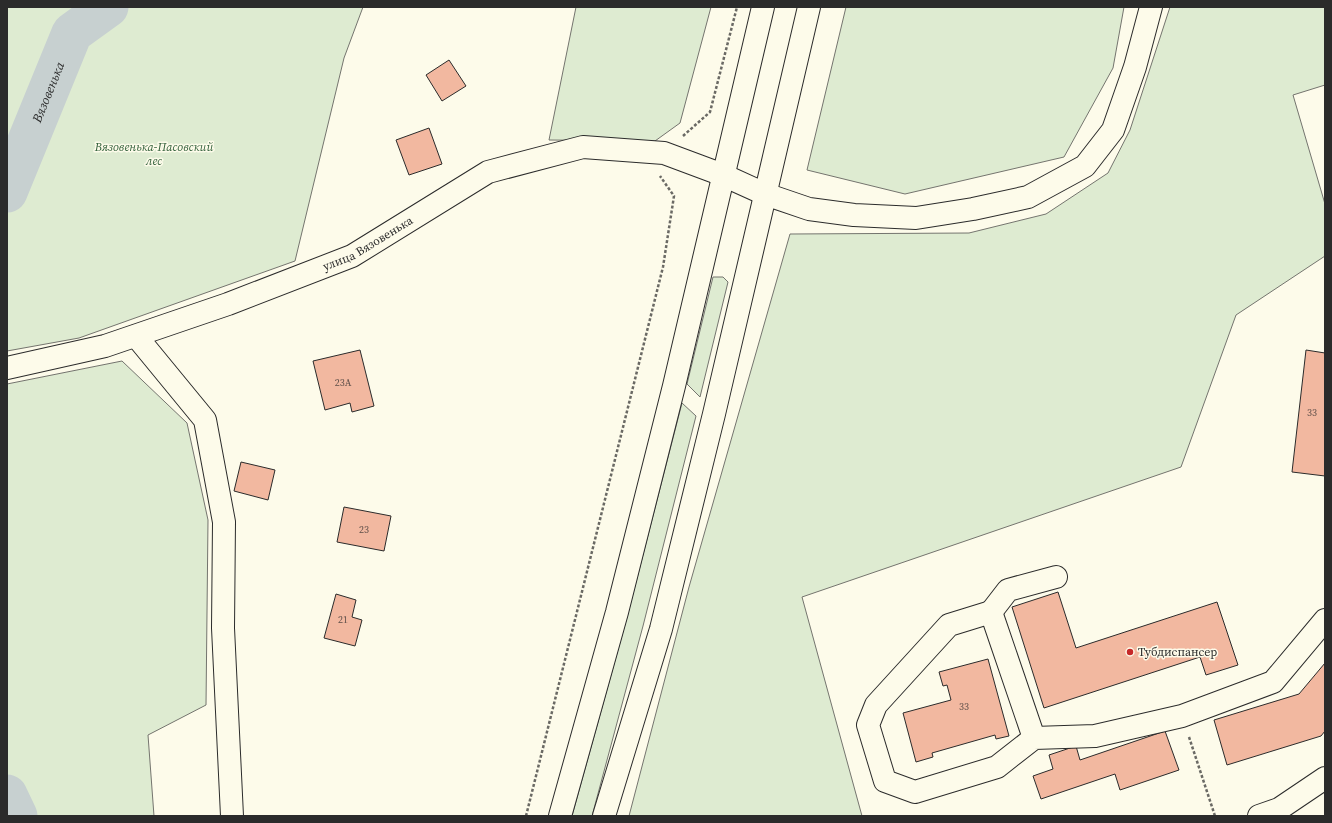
<svg xmlns="http://www.w3.org/2000/svg" width="1332" height="823" font-family="'Source Serif 4',serif">
<style>
.green{fill:#deebd1;stroke:#74746e}
.lines{fill:none;stroke-linecap:round;stroke-linejoin:round}
.river{stroke:#c7d0d0;stroke-width:41}
.building{fill:#f2b8a0;stroke:#2b2b2b}
.minor-casing{stroke:#2b2b2b;stroke-width:24}
.major-casing{stroke:#2b2b2b;stroke-width:24}
.path{stroke:#6a6964;stroke-width:2.5;stroke-dasharray:3 2;stroke-linecap:butt}
.minor{stroke:#fdfbea;stroke-width:22}
.major{stroke:#fdfbea;stroke-width:22}
.poi-dot{fill:#c62828;stroke:#fdfbea;stroke-width:1.5}
.labels{text-anchor:middle;stroke-width:3;stroke-linejoin:round;paint-order:stroke}
.number-label{font-size:10px;fill:#5d4e48}
.park-label{font-size:12px;font-style:italic;fill:#34623c;stroke:#fdfbea}
.street-label{font-size:12px;fill:#2b2b2b;stroke:#fdfbea}
.poi-label{font-size:12px;fill:#2b2b2b;stroke:#fdfbea;text-anchor:start}
.water-label{font-size:13px;font-style:italic;fill:#2b2b2b;stroke:#fdfbea}
</style>
<rect width="100%" height="100%" fill="#fdfbea"/>
<!-- green -->
<path class="green" d="M7,7H363L344,58L295,261L79,338L7,351Z
M576,7H711L680,123L655,141L549,140Z
M846,7H1124L1113,68L1064,157L905,194L807,170Z
M1170,7H1325V85L1293,95L1325,204V256L1236,315L1181,467L802,597L862,816H629L689,587L790,234L969,233L1046,214L1108,173L1130,130Z
M713,277H723L728,282L700,397L687,384Z
M122,361L187,423L208,520L206,705L148,735L154,816H7V384Z
M682,403L696,416L643,626L592,816H572L627,617Z"/>
<g class="lines">
<!-- river -->
<g class="river">
<path id="s1" d="M7,192L72,33L108,7"/>
<path d="M7,795L17,816"/>
</g>
</g>
<!-- building -->
<path class="building" d="M449,60L466,86L442,101L426,75Z
M429,128L442,164L409,175L396,140Z
M360,350L374,406L352,412L350,403L325,410L313,361Z
M1306,350L1325,353V476L1292,472Z
M241,462L275,470L268,500L234,491Z
M344,507L391,516L384,551L337,542Z
M1058,592L1076,648L1217,602L1238,665L1206,675L1200,657L1044,708L1012,607Z
M336,594L356,600L352,617L362,620L355,646L324,638Z
M988,659L1009,736L996,739L995,735L932,753L933,757L916,762L903,713L951,700L947,685L943,686L939,672Z
M1325,663V731L1321,736L1227,765L1214,720L1299,694Z
M1165,731L1179,770L1120,790L1115,774L1041,799L1033,776L1053,769L1049,755L1076,746L1080,760Z"/>
<g class="lines">
<!-- minor casing -->
<g class="minor-casing">
<g id="minor">
<path d="M136,336L205,420L224,522L223,628L232,816"/>
<path id="s2" d="M7,368L105,346L228,304L352,256L488,172L583,147L664,153L723,175L765,194L809,209L854,215L916,218L973,209L1028,197L1085,166L1113,130L1135,67L1151,7"/>
<path d="M991,612L1008,590L1056,577"/>
<path d="M1034,738L991,612L949,625L876,705L868,725L885,781L915,792L997,767L1034,738L1095,736L1182,716L1273,682L1325,620"/>
</g>
</g>
<!-- major casing -->
<g class="major-casing">
<path id="major" d="M560,816L617,612L674,386L763,7
M604,816L661,629L714,414L809,7
M1259,816L1279,809L1325,778"/>
</g>
<!-- path -->
<path class="path" d="M683,136L710,112L737,7
M1189,737L1215,816
M526,816L663,267L674,196L660,176"/>
<!-- minor -->
<use href="#minor" class="minor"/>
<!-- major -->
<use href="#major" class="major"/>
</g>
<!-- markers -->
<circle class="poi-dot" cx="1130" cy="652" r="4"/>
<g class="labels">
<!-- number labels -->
<g class="number-label">
<text x="343" y="386">23А</text>
<text x="1312" y="416">33</text>
<text x="364" y="533">23</text>
<text x="343" y="623">21</text>
<text x="964" y="710">33</text>
</g>
<!-- park labels -->
<g class="park-label">
<text x="154" y="151">Вязовенька-Пасовский<tspan x="154" dy="14">лес</tspan></text>
</g>
<!-- street labels -->
<g class="street-label">
<text dy="4" stroke="none"><textPath href="#s2" startOffset="383">улица Вязовенька</textPath></text>
</g>
<!-- poi labels -->
<g class="poi-label">
<text x="1138" y="656">Тубдиспансер</text>
</g>
<!-- water labels -->
<g class="water-label">
<text dy="5" stroke="none"><textPath href="#s1" startOffset="108">Вязовенька</textPath></text>
</g>
</g>
<!-- border -->
<rect width="1332" height="823" fill="none" stroke="#2b2b2b" stroke-width="16"/>
</svg>
